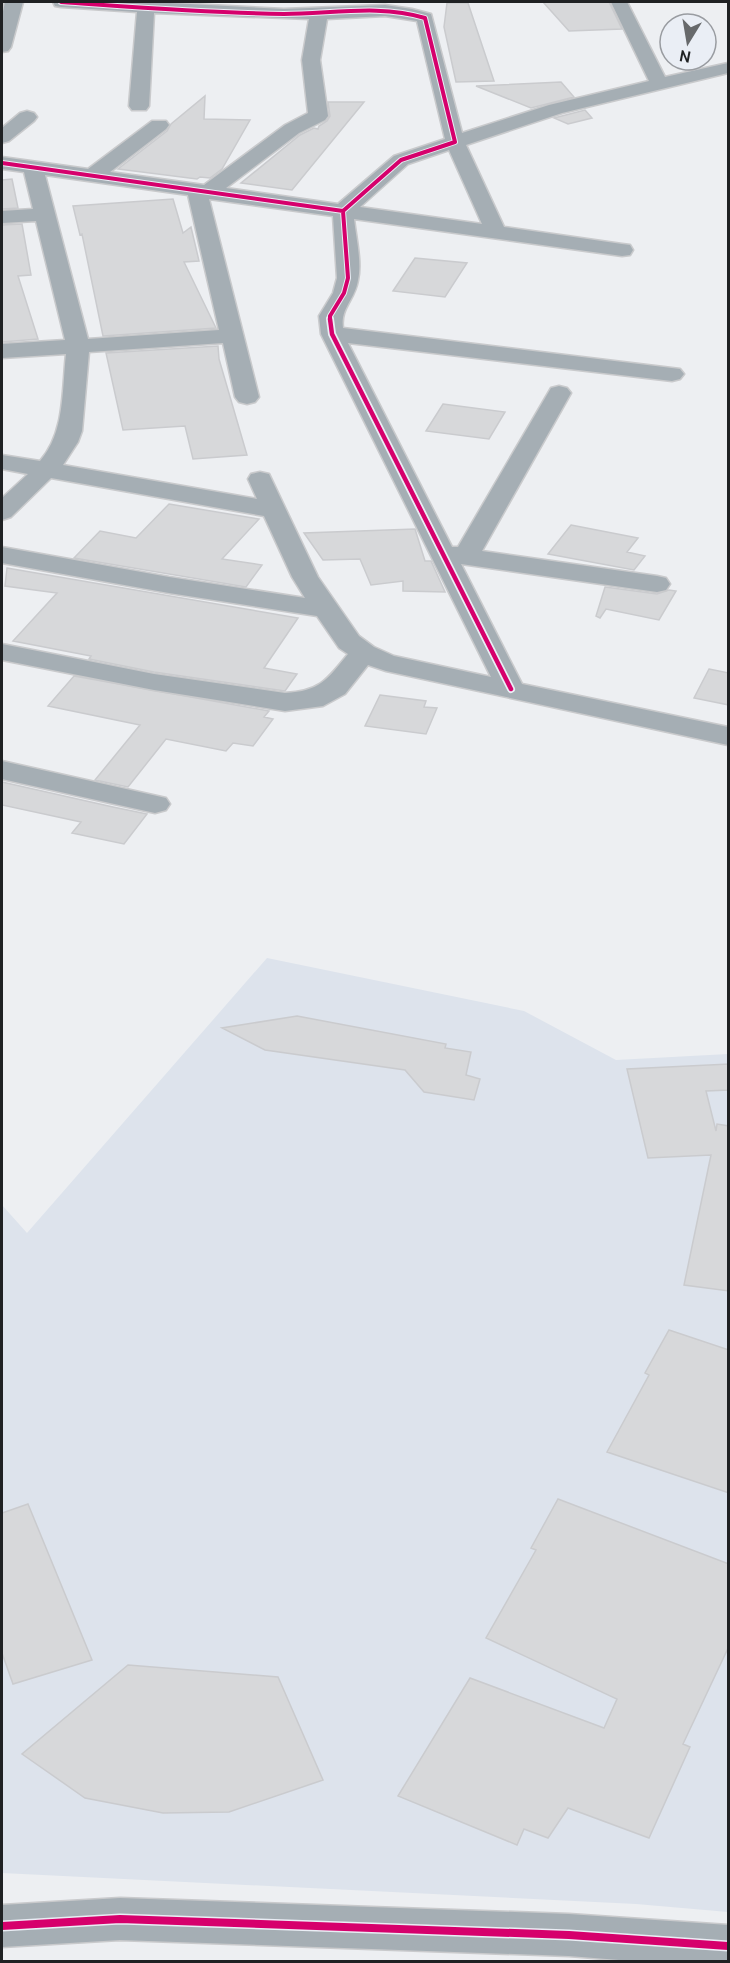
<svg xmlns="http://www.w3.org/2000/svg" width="730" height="1963" font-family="Cabin,sans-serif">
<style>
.built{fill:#dde3ec}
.building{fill:#d7d8da;stroke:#cacbce;stroke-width:1.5}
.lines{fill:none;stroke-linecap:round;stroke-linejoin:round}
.minor-casing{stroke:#c9cacc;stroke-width:3}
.minor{fill:#a5aeb4;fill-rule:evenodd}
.cycleway-far2-casing{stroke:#eaeef5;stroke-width:6}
.cycleway-far1-casing{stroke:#eaeef5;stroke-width:8}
.cycleway-casing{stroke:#eaeef5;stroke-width:11}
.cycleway-far2{stroke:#d6006c;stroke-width:4}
.cycleway-far1{stroke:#d6006c;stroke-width:4.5}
.cycleway{stroke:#d6006c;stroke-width:8}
</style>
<rect width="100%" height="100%" fill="#edeff2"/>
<!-- built -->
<path class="built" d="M267,958L524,1011L616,1060L728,1054V1912L636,1904L2,1873V1205L27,1233Z"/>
<!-- building -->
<path class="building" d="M543,2H609L622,29L569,31Z
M447,3H468L494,81L456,82L444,27Z
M561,82L574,97L531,108L476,86Z
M205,96L204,119L250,120L222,169L210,178L200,177L197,179L118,169L167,131L171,124Z
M328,102H364L292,190L241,183L300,135L314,128L318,129L319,126L327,121L330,116Z
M585,110L592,118L568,124L554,118Z
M12,179L18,208L2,209V180Z
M173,199L183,233L191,227L199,261L184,262L216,328L103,336L82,234L80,235L73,206Z
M22,224L31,275L18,276L38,339L2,342V225Z
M415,258L467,263L445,297L393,291Z
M218,346L219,359L247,455L193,459L185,426L123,430L106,353Z
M443,404L505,412L489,439L426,431Z
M169,504L259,519L222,559L262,565L246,587L74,558L100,531L136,538Z
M571,525L638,538L627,552L645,556L634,570L548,554Z
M415,529L425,561H431L445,592L403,591V581L371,585L360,559L323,560L304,533Z
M7,568L298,618L264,668L297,674L285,691L154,672L89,659L91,656L13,641L57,593L5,586Z
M605,587L657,594L669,590L676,591L659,620L606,609L600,618L596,616Z
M709,669L729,673V705L694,698Z
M74,676L269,711L264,717L273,719L253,746L233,743L226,751L166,739L128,787L95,780L140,725L48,706Z
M380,695L426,701L424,707L437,708L426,734L365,726Z
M2,782L113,807L147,814L124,844L72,833L81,822L2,805Z
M297,1016L446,1044L445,1048L471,1052L466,1075L480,1079L474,1100L424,1092L405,1070L265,1050L222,1028Z
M729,1064V1090L706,1091L716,1131L717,1124L729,1126V1291L684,1285L711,1155L648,1158L627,1069Z
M669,1330L729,1350V1493L607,1452L649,1375L645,1373Z
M558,1499L729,1564V1646L683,1744L690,1747L649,1838L568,1808L548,1838L524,1829L517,1845L398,1796L470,1678L604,1728L617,1699L486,1638L536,1550L531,1548Z
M28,1504L92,1660L13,1684L2,1653V1513Z
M128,1665L278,1677L323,1780L229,1812L163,1813L85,1798L22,1754Z"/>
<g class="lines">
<!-- minor casing -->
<g class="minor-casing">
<path id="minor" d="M5,2H23L11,47L8,51L2,52V16Z
M53,2H152L284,9L385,5L412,9L431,14L462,133L549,105L649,81L611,2H627L665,77L728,63V73L562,113L466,145L504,227L622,244L630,245L633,250L630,255L622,256L354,219C356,238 362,262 358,280C355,300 340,308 343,328L680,369L684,374L680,379L672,381L348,343L452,547H458L551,388L559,386L567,388L571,393L482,551L657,576L666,578L670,584L666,590L657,592L461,564L522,684L728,727V745L386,671L368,665L345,694L323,706L285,711L154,690L2,660V644L154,674L285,693C320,691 327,680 348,654L339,648L317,616L169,593L2,563V547L169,577L305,598L292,577L264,516L51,478L11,517L2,520V498L28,474L2,469V455L40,461C65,433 62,390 66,354L2,358V344L65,340L36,221L2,223V211L33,209L24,172L2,169V157L88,169L152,121H166L169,125L166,129L110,172L204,185L285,125L308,113L302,60L309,19L154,13L149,106L146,110H132L129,106L137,12L61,7L55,6ZM385,16L417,21L445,139L394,156L338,204L226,188L299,133L325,120L328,116L320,60L327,19ZM449,150L482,224L360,207L408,164ZM45,175L188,195L219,330L88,339ZM209,199L333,216L337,278L333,293L319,316L321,334L491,677L394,656L374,647L359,636L318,577L269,474L260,472L251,474L248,479L257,499L63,465L78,442L82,431L89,352L223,343L235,397L239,402L247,404L255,402L259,397Z
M27,111L34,113L37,117L34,121L9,141L2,143V128L20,113Z
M2,761L166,798L170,804L166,810L155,813L2,779Z
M120,1898L569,1914L728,1925V1962H644L569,1956L120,1940L2,1947V1905Z"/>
</g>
<!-- minor -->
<use href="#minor" class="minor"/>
<!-- cycleway-far2 casing -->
<g class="cycleway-far2-casing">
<path id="cycleway-far2" d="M61,2C135,7 210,13 284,14C331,14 380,4 425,18L455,142L401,160L343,211
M2,163L343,211L348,278L344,293L330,316V320"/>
</g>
<!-- cycleway-far1 casing -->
<g class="cycleway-far1-casing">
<path id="cycleway-far1" d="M330,319L332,334L511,689"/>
</g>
<!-- cycleway casing -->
<g class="cycleway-casing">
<path id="cycleway" d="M2,1926L120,1919L569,1935L728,1946"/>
</g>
<!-- cycleway-far2 -->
<use href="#cycleway-far2" class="cycleway-far2"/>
<!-- cycleway-far1 -->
<use href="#cycleway-far1" class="cycleway-far1"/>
<!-- cycleway -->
<use href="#cycleway" class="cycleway"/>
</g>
<!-- border -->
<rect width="730" height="1963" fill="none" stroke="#1f2123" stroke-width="6"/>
<!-- north arrow -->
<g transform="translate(688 42) rotate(191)"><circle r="28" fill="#eaeef5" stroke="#999ca1" stroke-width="1.5"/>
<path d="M0-4.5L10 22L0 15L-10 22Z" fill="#67696b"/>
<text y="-9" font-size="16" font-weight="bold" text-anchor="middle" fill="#1f2123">N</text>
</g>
</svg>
